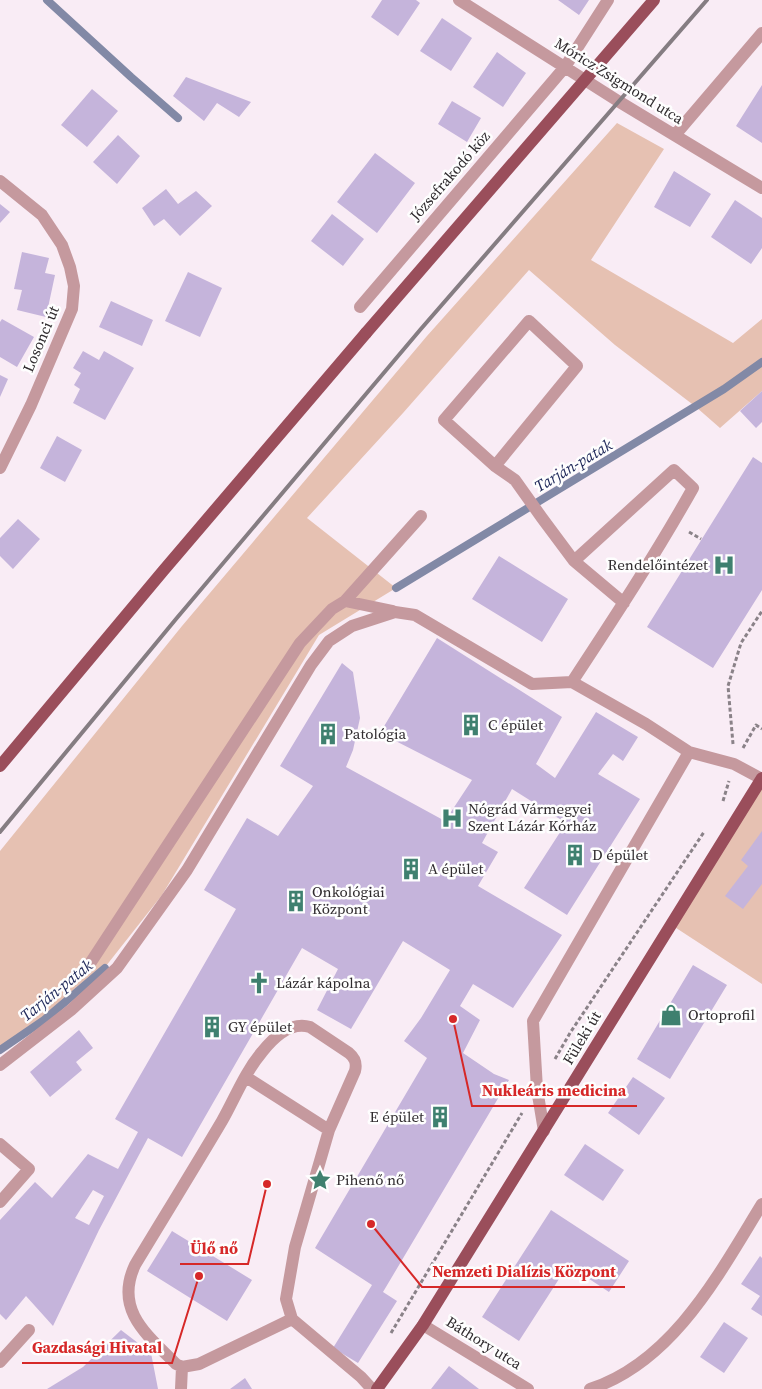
<svg xmlns="http://www.w3.org/2000/svg" width="762" height="1389" font-family="'Source Serif 4',serif">
<style>
.green{fill:#e6c1b2}
.lines{fill:none;stroke-linecap:round;stroke-linejoin:round}
.stream{stroke:#8289a6;stroke-width:8}
.building{fill:#c5b4db;fill-rule:evenodd}
.path{stroke:#8a8288;stroke-width:3;stroke-dasharray:4 2.5;stroke-linecap:butt}
.minor{stroke:#c5999e;stroke-width:12}
.major{stroke:#9a4e5b;stroke-width:12}
.rail{stroke:#857d82;stroke-width:4}
.major-bridge{stroke:#9a4e5b;stroke-width:12}
.labels{text-anchor:middle;stroke-width:5;stroke-linejoin:round;paint-order:stroke}
.street-label{font-size:15px;fill:#2f2b2e;stroke:#fefefe}
.poi-label{font-size:15px;fill:#2f2b2e;stroke:#fefefe;text-anchor:start}
.water-label{font-size:16px;font-style:italic;fill:#222b5c;stroke:#fefefe}
.leader{fill:none;stroke:#d62828;stroke-width:2}
.callout-dot{fill:#d62828;stroke:#fefefe;stroke-width:2}
.callout-label{font-size:16px;text-anchor:middle;font-weight:bold;fill:#d62828;stroke:#fefefe;stroke-width:5;stroke-linejoin:round;paint-order:stroke}
</style>
<rect width="100%" height="100%" fill="#f9ecf5"/>
<!-- green -->
<path class="green" d="M617,123L664,149L591,260L733,343L762,319V391L720,428L696,407L615,345L529,270L403,413L307,518L396,588L319,635L162,895L102,971L44,1020L0,1050V851L182,626L427,336Z
M762,778V984L670,924Z"/>
<g class="lines">
<!-- stream -->
<path class="stream" d="M47,0L131,77L178,118
M396,588L724,389L762,362
M0,1050L44,1020L105,968"/>
</g>
<!-- building -->
<path class="building" d="M382,0H416L420,3L398,36L371,17Z
M558,0H589L579,15Z
M442,18L472,38L451,71L420,51Z
M497,52L526,73L503,107L473,87Z
M186,77L251,102L239,117L217,103L204,121L173,96Z
M762,85V143L736,126Z
M92,89L118,111L87,147L61,125Z
M452,101L481,118L467,142L438,124Z
M118,135L140,156L117,184L93,162Z
M375,153L415,183L377,233L337,202Z
M674,171L711,194L690,227L654,207Z
M166,189L178,204L196,191L212,206L180,236L164,219L154,226L142,208Z
M735,200L762,218V248L751,264L711,237Z
M0,204L10,212L0,223Z
M332,214L364,239L343,266L311,241Z
M22,252L49,258L45,273L55,275L46,317L17,310L22,290L14,289Z
M188,272L222,288L200,337L165,321Z
M111,301L153,320L142,346L99,327Z
M2,319L34,337L17,367L0,357V322Z
M83,351L99,360L104,351L134,368L105,420L73,403L80,389L74,385L81,373L73,368Z
M0,375L8,379L0,397Z
M762,391V422L756,428L740,411Z
M57,436L82,450L65,482L40,468Z
M753,457L762,463V590L713,668L647,627Z
M18,519L40,539L13,569L0,556V538Z
M499,556L568,599L542,642L472,599Z
M437,638L562,717L536,764L555,778L596,712L638,737L623,761L613,754L598,774L640,799L567,915L524,888L566,823L512,789L482,843L498,852L478,886L562,935L513,1008L473,984L460,1006L480,1020L463,1053L494,1074L509,1080L383,1292L397,1301L358,1363L333,1348L372,1285L315,1248L427,1058L404,1041L421,1018L450,970L403,941L351,1029L317,1010L338,969L302,948L182,1157L148,1138L99,1230L53,1326L26,1296L6,1320L0,1314V1220L35,1182L52,1198L88,1154L118,1169L138,1132L115,1119L236,909L204,890L247,818L278,836L313,786L280,766L342,663L353,672L360,718L353,750L346,767L445,821L472,780L380,733ZM93,1190L104,1196L89,1225L75,1218Z
M762,831V884L743,909L725,896L748,866L741,860Z
M693,965L727,985L670,1079L637,1059Z
M79,1030L93,1048L76,1062L82,1070L50,1097L30,1072Z
M633,1077L665,1098L639,1135L608,1113Z
M585,1144L624,1170L603,1201L564,1175Z
M551,1210L629,1261L609,1292L568,1265L519,1341L482,1317Z
M172,1231L252,1280L227,1321L147,1271Z
M760,1256L762,1258V1316L751,1309L760,1296L741,1284Z
M724,1322L748,1338L724,1373L700,1357Z
M121,1330L151,1353L158,1389H47L83,1367Z
M449,1366L479,1389H431Z
M245,1378L252,1389H230Z"/>
<g class="lines">
<!-- path -->
<path class="path" d="M689,532L701,539
M733,744L728,686L741,643L762,611
M743,748L756,725L762,729
M723,801L729,781
M555,1059L570,1033L704,832
M391,1333L522,1113"/>
<!-- minor -->
<path class="minor" d="M459,0L618,101L762,188
M675,135L762,33
M0,181L42,215L62,245L70,267L74,286L72,309L31,405L0,468
M360,307L565,67L608,0
M495,466L444,420L529,321L577,366L495,466L515,480L542,518L574,561
M345,601L421,516
M624,603L574,561L674,470L693,488C656,554 614,618 572,682L646,724L689,752L734,764L762,779
M91,962L300,643L332,609L345,601L393,611
M0,1065L71,1010L117,968L187,870L311,665L329,641L352,626L395,612L415,615L532,684L572,682
M246,1077L329,1130
M544,1131L537,1089L533,1021L689,752
M0,1144L29,1169L0,1202
M292,1319L199,1364L182,1367L176,1364C147,1335 114,1310 135,1265C164,1217 193,1170 222,1121C235,1098 245,1072 262,1052C273,1038 291,1021 310,1027L349,1053C355,1058 357,1063 355,1071L329,1130L295,1247L286,1299L292,1319L361,1377L372,1389
M423,1325L528,1389
M0,1362L29,1330
M181,1389L182,1367
M590,1389C673,1362 719,1274 762,1204"/>
<!-- major -->
<path class="major" d="M0,766L163,571L366,333
M377,1389L423,1325L762,778"/>
<!-- rail -->
<path class="rail" d="M0,832L176,619L420,330L707,0"/>
<!-- major-bridge -->
<path class="major-bridge" d="M366,333L654,0"/>
</g>
<!-- icons -->
<defs>
<g id="hospital-bare" transform="scale(1.725)"><path d="M-5-5h3v3.5h4V-5h3V5h-3V1.5h-4V5h-3Z" fill="#3f806f" stroke="#fefefe" stroke-width="2.5" paint-order="stroke"/></g>
<g id="building-bare" transform="scale(1.725)"><path d="M-4-6H4V6H1V3H-1V6H-4ZM-2.5-4.3h1.7v1.8h-1.7ZM.8-4.3h1.7v1.8H.8ZM-2.5-1h1.7V.8h-1.7ZM.8-1h1.7V.8H.8Z" fill="#3f806f" stroke="#fefefe" stroke-width="2.5" paint-order="stroke"/></g>
<g id="church-bare" transform="scale(1.725)"><path d="M-1.2-6h2.4v3.5h3.3v2.4h-3.3V6h-2.4V-.1h-3.3v-2.4h3.3Z" fill="#3f806f" stroke="#fefefe" stroke-width="2.5" paint-order="stroke"/></g>
<g id="shop-bare" transform="scale(1.725)"><path d="M-5-2.5h2.3a2.7 3.5 0 0 1 5.4 0H5L5.5 6h-11ZM-1.5-2.5h3a1.5 2.3 0 0 0-3 0Z" fill="#3f806f" stroke="#fefefe" stroke-width="2.5" paint-order="stroke"/></g>
<g id="sight-bare" transform="scale(1.725)"><path d="M0-6L1.8-2.2L6-1.7L2.9 1.2L3.7 5.4L0 3.3L-3.7 5.4L-2.9 1.2L-6-1.7L-1.8-2.2Z" fill="#3f806f" stroke="#fefefe" stroke-width="2.5" paint-order="stroke"/></g>
</defs>
<g fill-rule="evenodd">
<use href="#hospital-bare" x="724" y="565"/>
<use href="#building-bare" x="471" y="725"/>
<use href="#building-bare" x="328" y="734"/>
<use href="#hospital-bare" x="452" y="818"/>
<use href="#building-bare" x="575" y="855"/>
<use href="#building-bare" x="411" y="869"/>
<use href="#building-bare" x="296" y="901"/>
<use href="#church-bare" x="259" y="983"/>
<use href="#shop-bare" x="671" y="1015"/>
<use href="#building-bare" x="212" y="1027"/>
<use href="#building-bare" x="440" y="1117"/>
<use href="#sight-bare" x="320" y="1180"/>
</g>
<g class="labels">
<!-- street labels -->
<g class="street-label">
<text transform="translate(619 81) rotate(32)" y="5">Móricz Zsigmond utca</text>
<text transform="translate(450 176) rotate(-49)" y="5">Józsefrakodó köz</text>
<text transform="translate(41 339) rotate(-67)" y="5">Losonci út</text>
<text transform="translate(582 1038) rotate(-59)" y="5">Füleki út</text>
<text transform="translate(484 1343) rotate(32)" y="5">Báthory utca</text>
</g>
<!-- poi labels -->
<g class="poi-label">
<text x="708" y="570" text-anchor="end">Rendelőintézet</text>
<text x="488" y="730">C épület</text>
<text x="344" y="739">Patológia</text>
<text x="468" y="814">Nógrád Vármegyei<tspan x="468" dy="17">Szent Lázár Kórház</tspan></text>
<text x="592" y="860">D épület</text>
<text x="428" y="874">A épület</text>
<text x="312" y="897">Onkológiai<tspan x="312" dy="17">Központ</tspan></text>
<text x="276" y="988">Lázár kápolna</text>
<text x="688" y="1020">Ortoprofil</text>
<text x="228" y="1032">GY épület</text>
<text x="424" y="1122" text-anchor="end">E épület</text>
<text x="336" y="1185">Pihenő nő</text>
</g>
<!-- water labels -->
<g class="water-label">
<text transform="translate(573 465) rotate(-31)" y="6">Tarján-patak</text>
<text transform="translate(56 990) rotate(-39)" y="6">Tarján-patak</text>
</g>
</g>
<!-- callouts -->
<path class="leader" d="M453 1019L472 1106H637M267 1184L248 1264H180M371 1224L422 1287H625M199 1276L172 1363H22"/>
<g class="callout-dot">
<circle cx="453" cy="1019" r="5"/>
<circle cx="267" cy="1184" r="5"/>
<circle cx="371" cy="1224" r="5"/>
<circle cx="199" cy="1276" r="5"/>
</g>
<g class="callout-label">
<text x="554" y="1096">Nukleáris medicina</text>
<text x="214" y="1254">Ülő nő</text>
<text x="524" y="1277">Nemzeti Dialízis Központ</text>
<text x="97" y="1353">Gazdasági Hivatal</text>
</g>
</svg>
